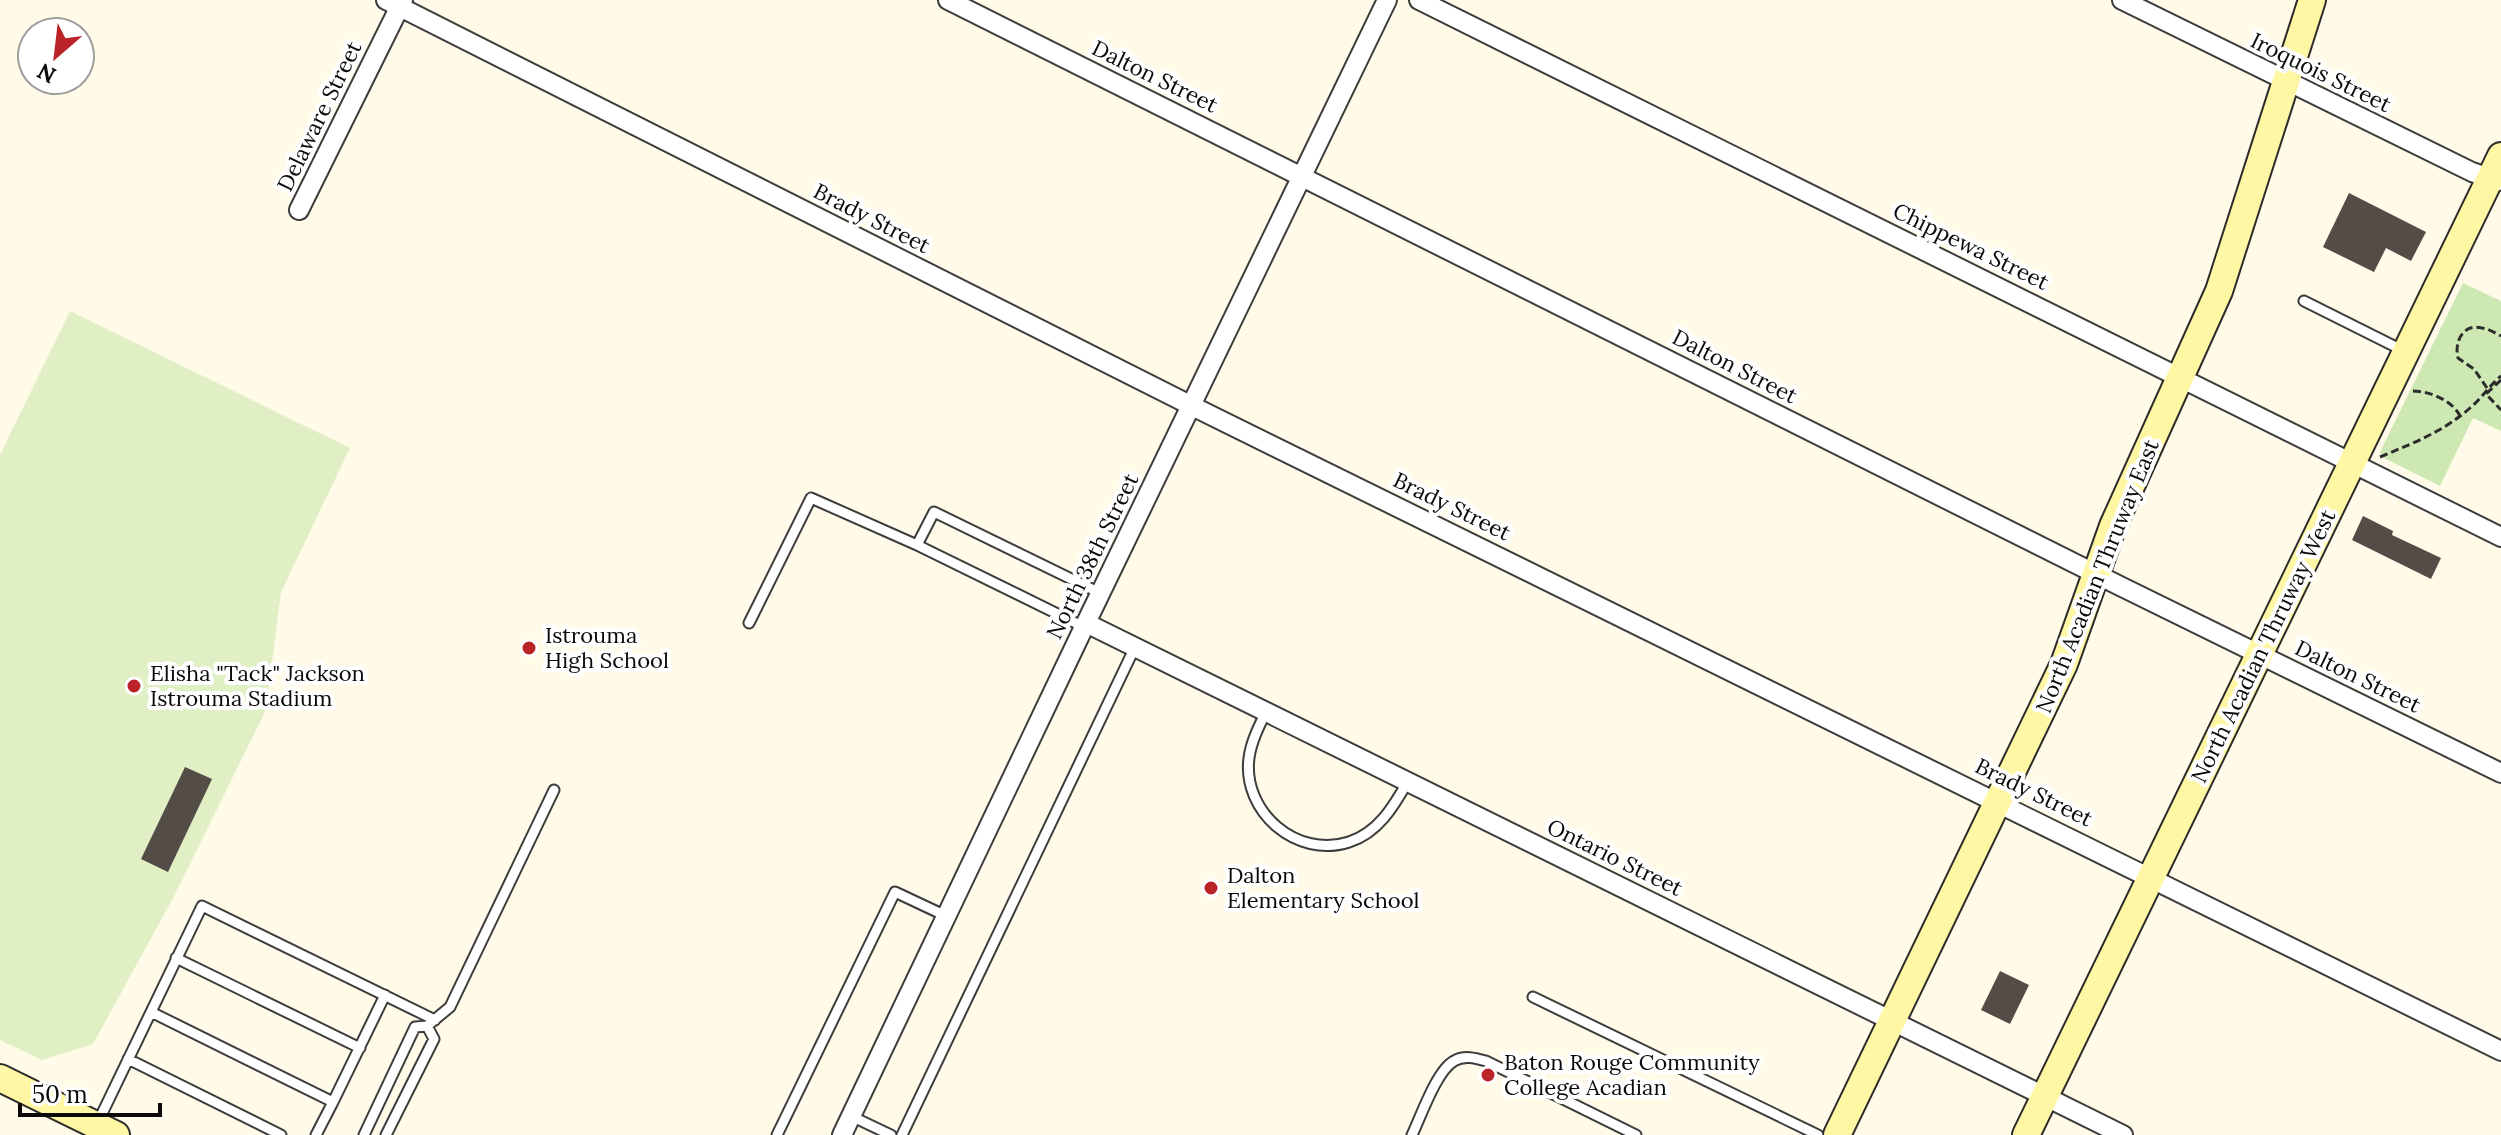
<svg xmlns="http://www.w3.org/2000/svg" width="2501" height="1135" font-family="Lora,serif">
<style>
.green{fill:#cde8b3}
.pitch{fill:#e0efc4}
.building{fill:#534c47}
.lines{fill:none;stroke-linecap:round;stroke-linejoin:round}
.lane-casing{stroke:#3d3d3d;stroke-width:13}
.street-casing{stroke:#3d3d3d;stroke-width:22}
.secondary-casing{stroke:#2c2c2c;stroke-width:30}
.path{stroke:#2c2c2c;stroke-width:3;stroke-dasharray:8 4;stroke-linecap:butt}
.lane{stroke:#fff;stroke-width:9}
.street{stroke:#fff;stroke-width:18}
.secondary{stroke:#fff7a3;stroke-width:26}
.poi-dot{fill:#ba2327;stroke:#fff;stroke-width:3}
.labels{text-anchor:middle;stroke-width:8;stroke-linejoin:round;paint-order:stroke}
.street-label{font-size:22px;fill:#0a0a0a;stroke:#fff}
.poi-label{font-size:22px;fill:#0a0a0a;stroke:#fff;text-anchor:start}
</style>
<rect width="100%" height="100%" fill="#fffbe8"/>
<!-- green -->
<path class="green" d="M2463,283L2501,301V431L2473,418L2440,486L2384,458L2380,452Z"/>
<!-- pitch -->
<path class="pitch" d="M70,311L350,448L281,592L266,710L173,898L93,1044L42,1060L0,1040V455Z"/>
<!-- building -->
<path class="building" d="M2349,193L2426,232L2411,261L2386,248L2374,272L2323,247Z
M2363,516L2393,531L2392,535L2441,558L2431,579L2352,540Z
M185,767L212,779L168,872L141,859Z
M2000,971L2029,985L2010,1024L1981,1010Z"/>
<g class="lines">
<!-- lane casing -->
<g class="lane-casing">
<path id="lane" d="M2304,301L2402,350
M749,623L811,498L917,545
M1084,627L917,545L934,512L1100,593
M1266,712C1259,726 1251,742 1249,758C1242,812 1297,859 1349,842C1378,833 1394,806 1408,781
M176,958L360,1048
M1533,997L1818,1135
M151,1012L333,1102L316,1135
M427,1026L450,1007L554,790
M128,1059L281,1135
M333,1102L385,995
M851,1116L891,1135
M98,1122L202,906L435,1020
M364,1135L415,1027L427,1026L434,1039L386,1135
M777,1135L895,892L946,916
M902,1135L1135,647
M1412,1135C1421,1116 1437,1070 1454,1061C1464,1055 1475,1058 1486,1061L1636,1135"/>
</g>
<!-- street casing -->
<g class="street-casing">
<path id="street" d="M386,0L1192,406L2501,1051
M948,0L2118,585L2501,773
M1419,0L2501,537
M2122,0L2472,172L2498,181
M299,210L403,0
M1086,623L2123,1135
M842,1135L1084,627L1387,0"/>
</g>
<!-- secondary casing -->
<g class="secondary-casing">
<path id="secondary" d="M0,1078L116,1135
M1837,1135L2064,664L2113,526L2219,291L2312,0
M2026,1135L2501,156"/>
</g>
<!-- path -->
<path class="path" d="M2501,380L2486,394L2501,410
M2487,388L2474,369L2458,358C2454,342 2463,323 2482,328C2489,329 2495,333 2501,336
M2413,391C2430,391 2453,401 2460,416
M2380,457C2413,443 2443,432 2470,408C2481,399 2489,386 2501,376"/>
<!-- lane -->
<use href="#lane" class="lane"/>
<!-- street -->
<use href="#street" class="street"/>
<!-- secondary -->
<use href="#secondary" class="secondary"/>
</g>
<!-- markers -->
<g class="poi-dot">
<circle cx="529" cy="648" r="8"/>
<circle cx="134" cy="686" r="8"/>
<circle cx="1211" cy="888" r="8"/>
<circle cx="1488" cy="1075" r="8"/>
</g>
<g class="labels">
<!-- street labels -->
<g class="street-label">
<text transform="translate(2321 72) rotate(26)" y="8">Iroquois Street</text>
<text transform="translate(1155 76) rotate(26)" y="8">Dalton Street</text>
<text transform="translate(319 116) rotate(-64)" y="8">Delaware Street</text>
<text transform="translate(872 218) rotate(27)" y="8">Brady Street</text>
<text transform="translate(1971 246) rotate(26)" y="8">Chippewa Street</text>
<text transform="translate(1735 366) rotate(27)" y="8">Dalton Street</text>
<text transform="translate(1452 506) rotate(26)" y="8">Brady Street</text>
<text transform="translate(1092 556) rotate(-64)" y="8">North 38th Street</text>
<text transform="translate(2097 576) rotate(-68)" y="8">North Acadian Thruway East</text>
<text transform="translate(2263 646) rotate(-64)" y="8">North Acadian Thruway West</text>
<text transform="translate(2358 676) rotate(26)" y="8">Dalton Street</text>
<text transform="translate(2034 792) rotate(26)" y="8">Brady Street</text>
<text transform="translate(1615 857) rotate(26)" y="8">Ontario Street</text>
</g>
<!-- poi labels -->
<g class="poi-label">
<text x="545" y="643">Istrouma<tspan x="545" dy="25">High School</tspan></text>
<text x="150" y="681">Elisha "Tack" Jackson<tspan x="150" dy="25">Istrouma Stadium</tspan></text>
<text x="1227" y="883">Dalton<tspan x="1227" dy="25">Elementary School</tspan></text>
<text x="1504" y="1070">Baton Rouge Community<tspan x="1504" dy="25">College Acadian</tspan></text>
</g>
</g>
<!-- north arrow -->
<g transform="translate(56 56) rotate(208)"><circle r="38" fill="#ffffff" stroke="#9d9d9d" stroke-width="2"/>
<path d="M0-6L14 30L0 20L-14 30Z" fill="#ba2327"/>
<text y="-12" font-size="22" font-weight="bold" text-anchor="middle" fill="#0a0a0a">N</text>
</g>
<!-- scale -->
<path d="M20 1103v12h140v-12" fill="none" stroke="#0a0a0a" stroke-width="4"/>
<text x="32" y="1103" font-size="24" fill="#0a0a0a" stroke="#ffffff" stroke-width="6" paint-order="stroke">50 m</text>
</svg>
